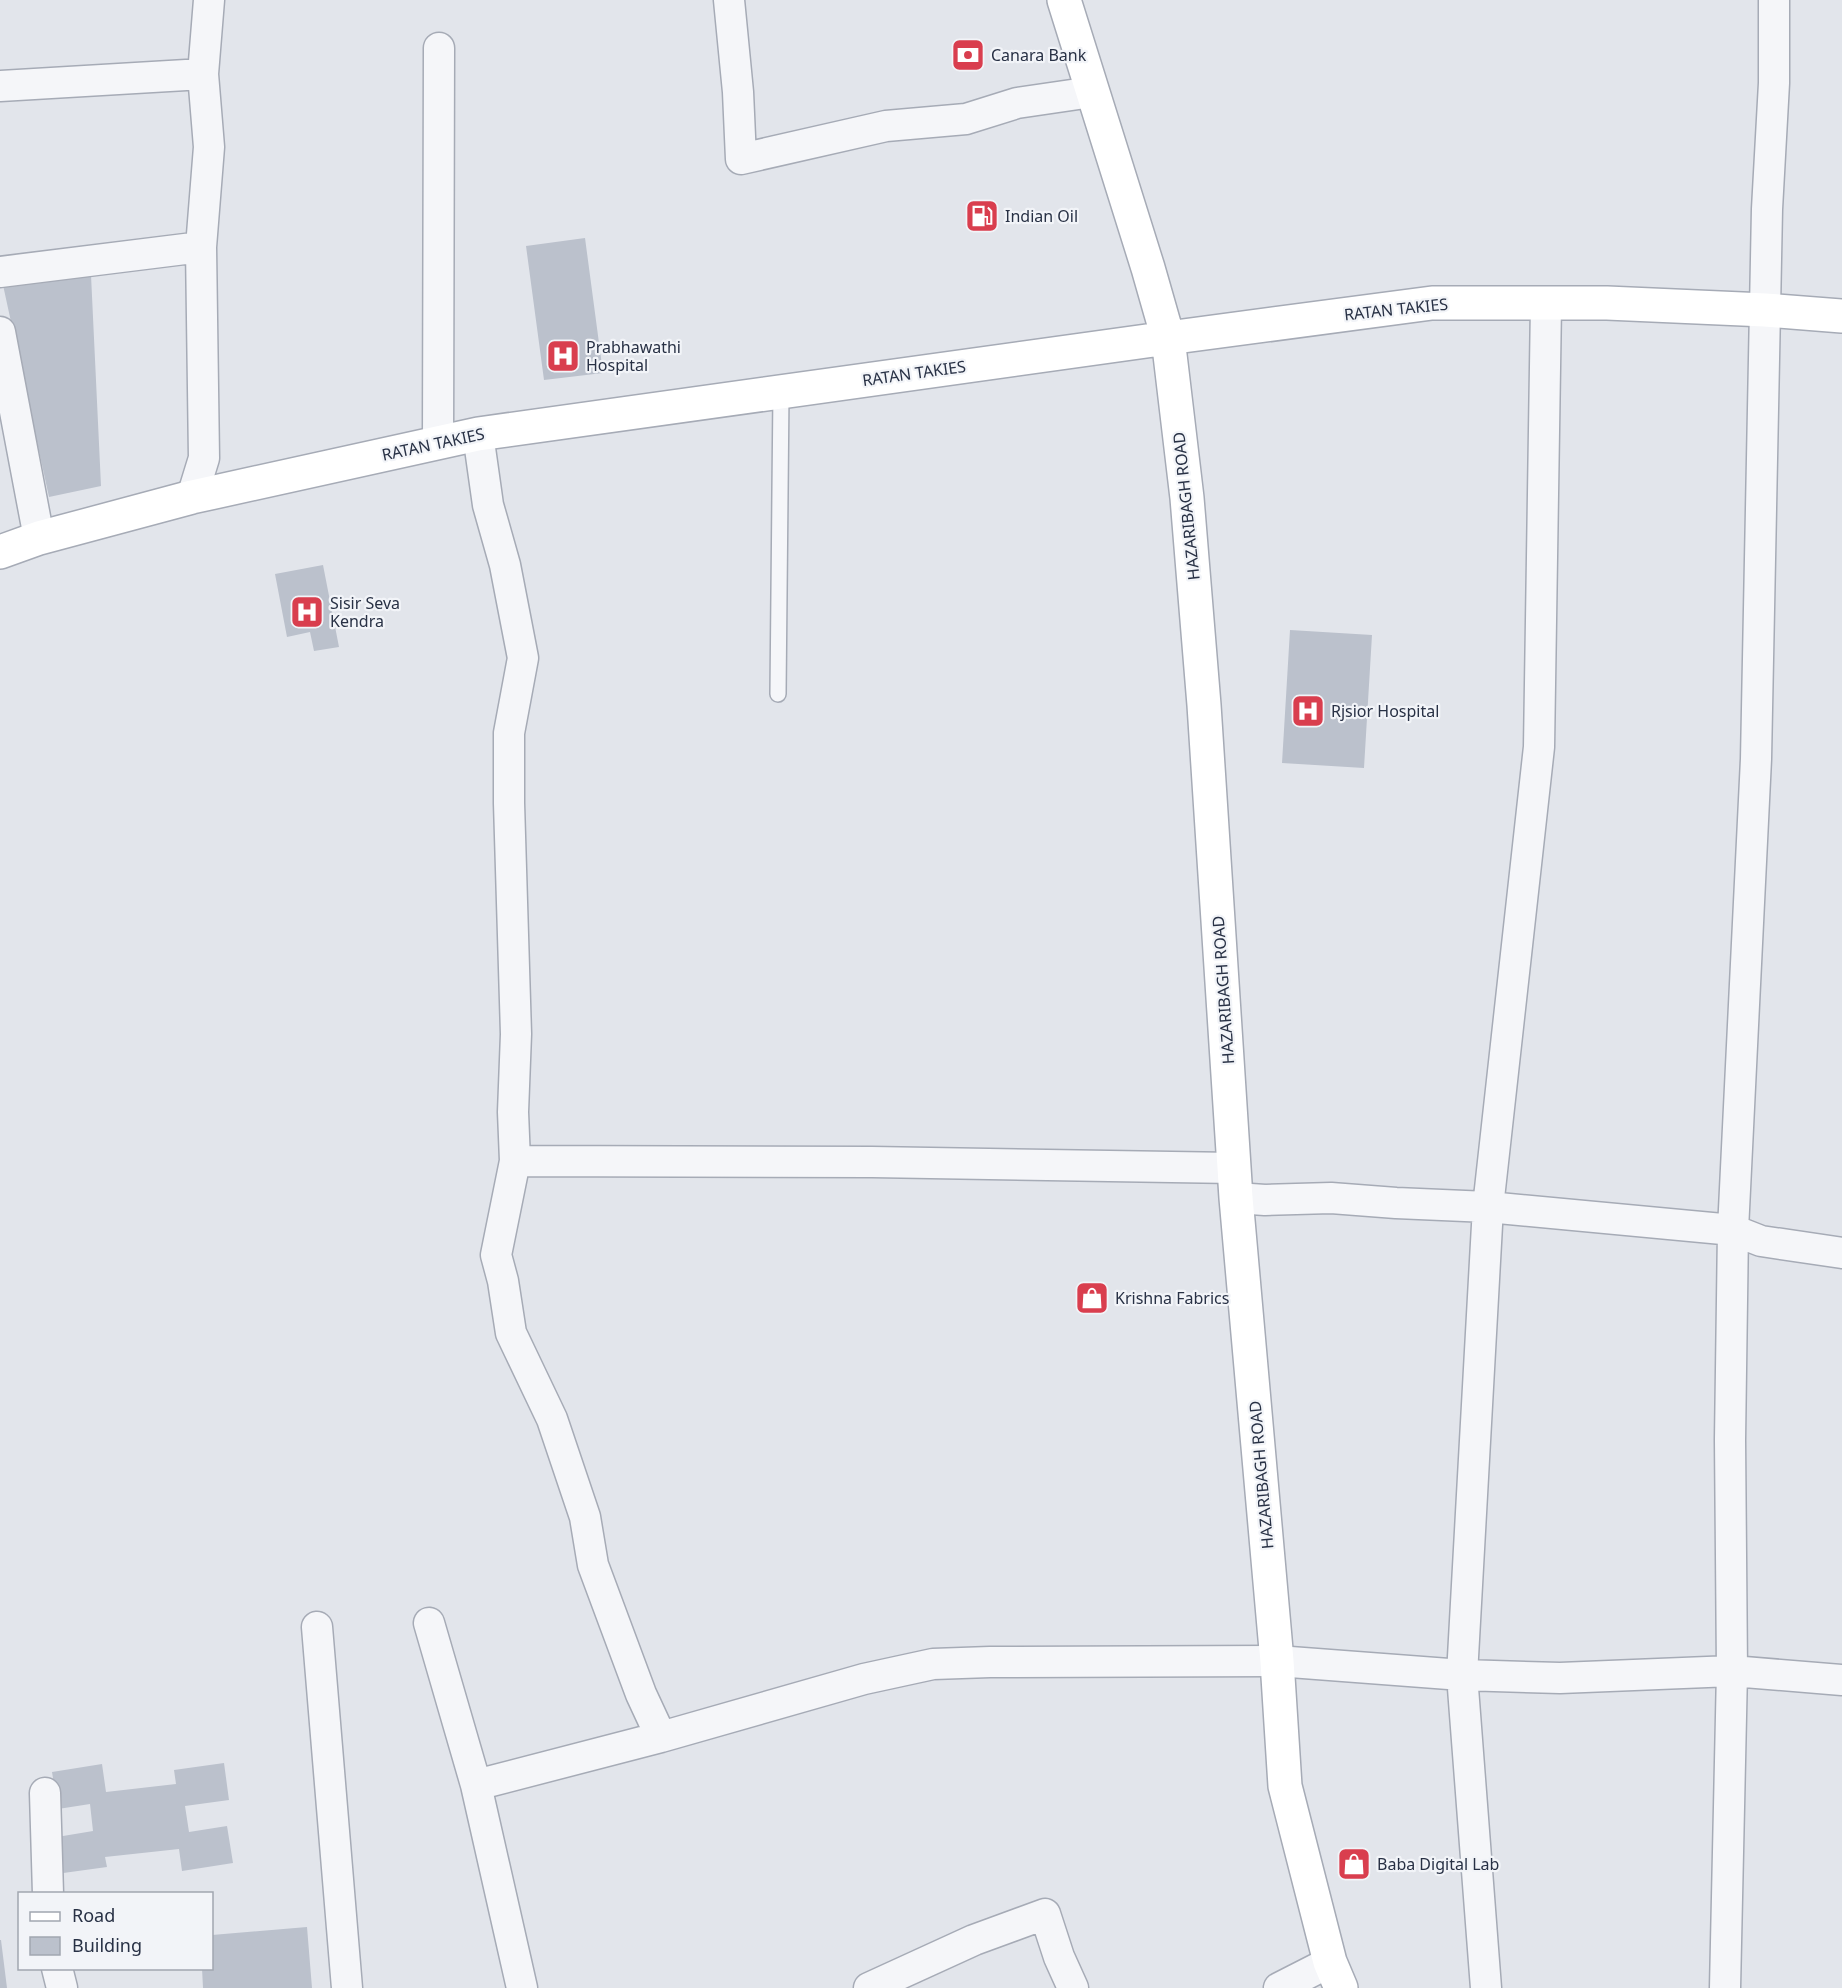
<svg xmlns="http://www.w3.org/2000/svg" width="1842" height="1988" font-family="'Noto Sans',sans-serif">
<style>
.building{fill:#bbc1cc}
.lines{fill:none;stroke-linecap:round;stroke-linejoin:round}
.lane-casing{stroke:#a6abb6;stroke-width:18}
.street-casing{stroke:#a6abb6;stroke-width:33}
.secondary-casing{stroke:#a6abb6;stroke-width:36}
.lane{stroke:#f5f6f9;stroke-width:15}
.street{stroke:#f5f6f9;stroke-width:30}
.secondary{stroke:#fff;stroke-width:33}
.labels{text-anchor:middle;stroke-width:4.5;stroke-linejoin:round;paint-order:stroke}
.poi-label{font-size:16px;fill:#283145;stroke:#f2f4f8;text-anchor:start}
.street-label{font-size:16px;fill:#283145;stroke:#f2f4f8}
</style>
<rect width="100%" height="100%" fill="#e2e5eb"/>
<!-- building -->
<path class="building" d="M585,238L603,373L544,380L526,246Z
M91,275L101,486L49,497L3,285Z
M323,565L339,647L314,651L310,632L287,637L275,574Z
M1290,630L1372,635L1364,768L1282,763Z
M224,1763L229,1800L185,1806L189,1832L227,1826L233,1863L182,1871L179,1849L105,1857L107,1867L56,1874L51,1838L93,1831L90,1804L58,1809L52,1772L102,1764L106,1792L176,1784L174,1770Z
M307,1927L312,1988H203L202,1968H212V1935Z
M0,1940H1L7,1988H0Z"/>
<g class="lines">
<!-- lane casing -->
<g class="lane-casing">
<path id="lane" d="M778,694L781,392"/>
</g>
<!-- street casing -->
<g class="street-casing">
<path id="street" d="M729,0L738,92L741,159L886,126L966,119L1017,103L1092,92
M0,86L203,74
M0,272L201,247
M0,332L39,538
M478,434L488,505L505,565L523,658L509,733V803L516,1034L513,1112L515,1161L496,1255L503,1281L511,1333L552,1419L585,1517L593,1565L641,1694L661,1737
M438,443L439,48
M192,497L204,458L201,247L209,147L203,74L209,0
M515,1161L872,1162L1234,1168
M1236,1198L1265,1200L1331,1198L1396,1203L1488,1207L1733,1230L1761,1241L1842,1253
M429,1623L476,1785L522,1988
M317,1627L347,1988
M476,1785L661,1737L864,1679L933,1664L990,1662L1277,1661L1462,1675L1560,1678L1732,1671L1842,1680
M45,1793L48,1894
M57,1968L62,1988
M869,1988L974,1940L1045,1914L1059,1957L1073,1988
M1279,1988L1330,1962
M1486,1988L1462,1675L1488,1207L1539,747L1546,304
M1725,1988L1732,1671L1730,1440L1733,1230L1756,759L1767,209L1774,83V0"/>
</g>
<!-- secondary casing -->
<g class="secondary-casing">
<path id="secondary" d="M1064,0L1148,268L1168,338L1187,498L1204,705L1236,1198L1277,1661L1285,1786L1330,1962L1341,1988
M0,552L39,538L192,497L478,434L1168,338L1432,303H1607L1765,310L1842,316"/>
</g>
<!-- lane -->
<use href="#lane" class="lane"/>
<!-- street -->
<use href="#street" class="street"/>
<!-- secondary -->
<use href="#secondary" class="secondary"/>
</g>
<!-- icons -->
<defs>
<g id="bank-square" transform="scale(1.725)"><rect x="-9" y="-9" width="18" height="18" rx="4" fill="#d93e4e" stroke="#f2f4f8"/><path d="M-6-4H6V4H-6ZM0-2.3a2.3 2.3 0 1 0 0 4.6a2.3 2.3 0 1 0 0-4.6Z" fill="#fff"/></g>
<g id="fuel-square" transform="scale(1.725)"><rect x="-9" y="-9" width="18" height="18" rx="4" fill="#d93e4e" stroke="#f2f4f8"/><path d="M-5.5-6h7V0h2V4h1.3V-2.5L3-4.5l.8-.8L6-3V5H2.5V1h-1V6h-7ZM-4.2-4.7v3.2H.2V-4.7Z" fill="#fff"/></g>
<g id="hospital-square" transform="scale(1.725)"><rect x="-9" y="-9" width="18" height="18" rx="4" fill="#d93e4e" stroke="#f2f4f8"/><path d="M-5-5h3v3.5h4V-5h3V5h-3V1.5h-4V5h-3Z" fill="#fff"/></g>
<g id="shop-square" transform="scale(1.725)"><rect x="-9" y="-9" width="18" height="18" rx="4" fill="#d93e4e" stroke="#f2f4f8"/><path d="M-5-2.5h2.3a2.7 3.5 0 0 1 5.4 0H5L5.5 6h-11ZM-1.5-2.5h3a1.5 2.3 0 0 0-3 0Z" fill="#fff"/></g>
</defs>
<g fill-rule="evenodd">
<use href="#bank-square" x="968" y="55"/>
<use href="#fuel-square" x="982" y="216"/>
<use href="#hospital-square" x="563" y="356"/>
<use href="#hospital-square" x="307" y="612"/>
<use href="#hospital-square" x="1308" y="711"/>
<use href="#shop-square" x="1092" y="1298"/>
<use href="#shop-square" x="1354" y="1864"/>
</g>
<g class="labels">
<!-- poi labels -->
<g class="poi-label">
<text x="991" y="61">Canara Bank</text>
<text x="1005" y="222">Indian Oil</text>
<text x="586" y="353">Prabhawathi<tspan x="586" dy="18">Hospital</tspan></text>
<text x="330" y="609">Sisir Seva<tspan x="330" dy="18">Kendra</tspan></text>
<text x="1331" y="717">Rjsior Hospital</text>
<text x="1115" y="1304">Krishna Fabrics</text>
<text x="1377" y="1870">Baba Digital Lab</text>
</g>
<!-- street labels -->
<g class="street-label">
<text transform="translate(1396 309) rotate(-6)" y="6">RATAN TAKIES</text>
<text transform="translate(914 373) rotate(-8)" y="6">RATAN TAKIES</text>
<text transform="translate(433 444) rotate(-12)" y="6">RATAN TAKIES</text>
<text transform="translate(1186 506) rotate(-96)" y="6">HAZARIBAGH ROAD</text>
<text transform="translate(1223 990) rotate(-94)" y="6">HAZARIBAGH ROAD</text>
<text transform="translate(1261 1475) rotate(-95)" y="6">HAZARIBAGH ROAD</text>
</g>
</g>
<!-- legend -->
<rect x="18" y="1892" width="195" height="78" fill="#f2f4f8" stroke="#a1a6b0" stroke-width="1.5"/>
<rect x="30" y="1912" width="30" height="9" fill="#ffffff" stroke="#a1a6b0" stroke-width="1.5"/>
<text x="72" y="1922" font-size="18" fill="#283145">Road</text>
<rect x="30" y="1937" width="30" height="18" fill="#bbc1cc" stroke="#a1a6b0" stroke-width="1.5"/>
<text x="72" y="1952" font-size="18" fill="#283145">Building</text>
</svg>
